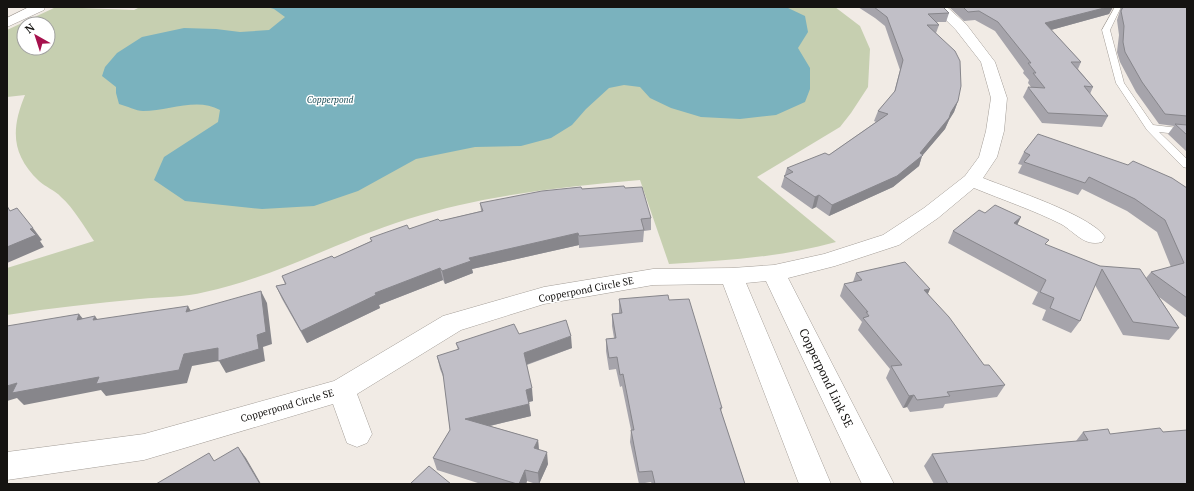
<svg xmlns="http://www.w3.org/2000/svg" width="1194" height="491" font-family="'PT Serif',serif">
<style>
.green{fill:#c6cfb0;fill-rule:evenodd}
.water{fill:#7ab2be}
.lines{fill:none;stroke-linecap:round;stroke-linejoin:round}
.lane-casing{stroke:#a49e98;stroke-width:1}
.street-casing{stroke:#a49e98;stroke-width:1}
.lane{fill:#fff;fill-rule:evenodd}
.street{fill:#fff;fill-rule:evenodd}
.wall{fill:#a6a4ab}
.shaded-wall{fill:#87868b}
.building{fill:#c1bfc7;stroke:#87868b}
.labels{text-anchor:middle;stroke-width:3;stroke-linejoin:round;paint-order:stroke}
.far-water-label{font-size:9px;font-style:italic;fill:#1c4d57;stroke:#fff}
.street-label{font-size:10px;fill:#151311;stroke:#fff}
.near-street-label{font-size:12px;fill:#151311;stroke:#fff}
</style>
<rect width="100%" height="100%" fill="#f1ebe5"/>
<!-- green -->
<path class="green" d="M56,7L134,10L140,7H835L860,26L870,49L868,87L851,113L840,127L757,177L836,242C781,257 725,261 669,264L640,180C561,187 484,195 408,219C340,240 276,277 205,292C185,297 161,297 140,299C96,303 51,308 7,315V268L94,241C85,228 73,207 61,197C55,190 45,187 39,181C11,154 11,129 25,95L7,97V30ZM24,24H48V48H24Z"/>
<!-- water -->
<path class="water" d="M267,7H786L805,16L808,32L798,48L810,68V89L805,102L776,115L740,119L701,117L671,108L650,98L640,87L624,85L609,88L586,109L572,125L551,138L521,146L475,147L416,159L358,191L314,206L262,209L185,201L154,180L164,157L218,122L220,110C197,97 169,111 143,111C136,111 127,106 119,104L116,93V87L102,76L105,67L117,53L142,37L184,28L216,29L240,32L269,30L285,17L274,9Z"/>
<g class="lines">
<!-- lane casing -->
<g class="lane-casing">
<path id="lane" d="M1115,7H1121L1110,30L1124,83L1153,125L1187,129V135L1159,132L1187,159V168L1183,167L1147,130L1116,83L1102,30Z"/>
</g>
<!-- street casing -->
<g class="street-casing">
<path id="street" d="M29,7H45L44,10L7,27V18Z
M933,7H947L966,24L995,62L1007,98L1004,131L997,157L983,178C1010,189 1091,215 1105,237L1102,242C1084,247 1075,232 1061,224C1033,210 1003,200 974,188L938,218L899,245L835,266L788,278L894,484H862L766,281L746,283L831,484H799L723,284L653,285L544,304L461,330L357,394L372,434L367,443L357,447L347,443L333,404L144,460L7,480V452L144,434L334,381L443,316L544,287L653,269L732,268L774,265L824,254L883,235L924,208L965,176L979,157L986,131L991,98L981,62L956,30Z"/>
</g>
<!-- lane -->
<use href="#lane" class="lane"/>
<!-- street -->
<use href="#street" class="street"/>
</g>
<!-- wall -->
<path class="wall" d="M858,7H943L949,13L946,22H937L939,25L936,33L958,101L954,112L949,120L945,129L922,156L919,166L893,187L829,216L816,207L812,209L781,187L787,168L829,155L876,122L874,121L878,111L894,93L900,70L885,26L875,18Z
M949,7H1113L1109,14L1051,30L1081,62L1078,69L1093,87L1090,94L1108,116L1102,127L1042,123L1023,97L1028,87H1031L1028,83L1029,80L1023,73L1024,71L995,31L975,20L964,21Z
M1121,7H1187V152L1168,134L1174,126L1159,124L1136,92L1120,62L1117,52L1119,35L1117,20Z
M1024,152L1187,188V318L1159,297L1179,328L1169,340L1123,335L1095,285L1080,321L1071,333L1042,320L1046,310L1032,304L1038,292L948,243L953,231L985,213L1021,217L1017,225L1046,245L1100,266L1146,278L1151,272L1171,267L1157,232L1127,211L1082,189L1078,195L1018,173L1022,165L1018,164Z
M625,188L651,218V230L644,231L643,242L579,248V245L472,269L473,273L445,284L443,280L379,305L380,308L307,343L282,299L276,286L285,284L282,276L334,258L371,241L370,238L481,211L480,203L582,189Z
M856,273L928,294L984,365L1005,385L997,397L945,404L943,408L910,412L907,407L903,408L886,378L890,369L858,330L862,322L840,296L844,284L853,282Z
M619,299L669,300L722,408L721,411L745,484H652L651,482L639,484L630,442L631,430L622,386L620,387L616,369L609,370L606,351V339L614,338L612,326V314L619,313Z
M519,334L572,348L527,365L533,401L529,402L531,416L490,426L538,440L539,449L548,464L539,484H536L527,481L526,484H481L437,470L433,458L450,430L444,379L440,369L437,356L458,350L456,343Z
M1083,432L1110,434L1187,484H934L924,466L932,454L1076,441Z"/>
<!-- shaded-wall -->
<path class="shaded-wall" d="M1108,7H1113L1109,14L1040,33L1045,23Z
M958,101L954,112L949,120L945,129L922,156L919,166L893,187L829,216L832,205L920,153Z
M819,195L816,207L812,209L815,197Z
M1021,217L1015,229L1014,223Z
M33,228L42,240L40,241L44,247L7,263V247L30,229Z
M578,233L579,245L472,269L473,273L445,284L442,271L469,258Z
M440,268L443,280L379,305L380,308L307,343L301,331L375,293Z
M930,289L925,301L924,290Z
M261,291L267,303L272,344L263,347L265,361L226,373L219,361L192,366L187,383L106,396L101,390L24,405L17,398L7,401V386L17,383L184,354L257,335Z
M188,306L195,318L186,312Z
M79,314L89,326L77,320Z
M95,316L104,329L93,320Z
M571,336L572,348L525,365L524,353Z
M532,388L533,401L528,402L526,390Z
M914,395L907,407L903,408L909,396Z
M529,404L531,416L468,431L465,419Z
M538,440L539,452L534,448Z
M238,447L246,458L261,484H260Z
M547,452L548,464L539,484L538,473Z
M525,470L527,481L526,484H519Z"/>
<!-- building -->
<path class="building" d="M874,7H943L949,13L928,14L939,25H927L955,51L960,61L961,86L958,101L951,112L949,118L920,153L923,155L897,176L832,205L819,195L815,197L784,176L793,172L787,168L825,153L829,155L888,114L878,111L895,91L903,60L887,17Z
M963,7H1108L1045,23L1081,62H1071L1093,87L1084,86L1108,116L1048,113L1028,87L1045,88L1033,73H1036L1028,63H1031L998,22L979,11L968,12Z
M1123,7H1187V116L1165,114L1142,82L1125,52L1123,42L1124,26L1121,11Z
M1175,124L1187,125V135Z
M1038,134L1128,165L1133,161L1172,178L1187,188V298L1151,272L1184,263L1165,220L1135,199L1089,177L1085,183L1024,162L1030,155L1024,152Z
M624,186L625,188L642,187L651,218L641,219L644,230L579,236L578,233L469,258L471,261L442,271L440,268L375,293L376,295L301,331L276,286L286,284L282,276L332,256L334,258L372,241L370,238L407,225L409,229L438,219L440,221L483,211L480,203L542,191L581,187L582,189Z
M995,205L1021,217L1014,223L1049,240L1045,244L1100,266L1140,269L1179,328L1133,322L1102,269L1080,321L1050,308L1054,298L1040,292L1046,280L953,231L979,210L985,213Z
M7,206L10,211L17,208L33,228L30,229L36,235L7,247Z
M905,262L930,289L924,290L949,317L984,365H989L1005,385L947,392L950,396L917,400L914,395L909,396L891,366L902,365L863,318L869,316L866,312H868L844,284L862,280L856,273Z
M261,291L266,332L257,335L259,349L218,361V348L184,354L179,370L96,384L99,377L12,393L17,383L7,386V326L79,314L77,320L95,316L93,320L188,306L186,312Z
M668,295L669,300L689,299L722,408H720L745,484H655L652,471L639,472L631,430H634L623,374L620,375L617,357L609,358L606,339L616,338L612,314L622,313L619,299Z
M566,320L571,336L524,353L532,388L526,390L529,404L465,419L538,440L534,448L547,452L538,473L525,470L519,484H517L433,458L450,430L443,374L437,356L459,349L456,343L514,324L519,334Z
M1160,428L1163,432L1187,430V484H948L932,454L1088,440L1083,432L1108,429L1110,434Z
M238,447L260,484H156L209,453L214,461Z
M429,466L451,484H410Z"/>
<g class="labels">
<!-- far-water labels -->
<g class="far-water-label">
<text x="330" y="103">Copperpond</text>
</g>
<!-- street labels -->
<g class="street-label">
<text transform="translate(586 289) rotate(-11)" y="4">Copperpond Circle SE</text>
<text transform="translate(287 405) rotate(-16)" y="4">Copperpond Circle SE</text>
</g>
<!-- near-street labels -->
<g class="near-street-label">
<text transform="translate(826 378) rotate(64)" y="4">Copperpond Link SE</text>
</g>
</g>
<!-- border -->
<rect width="1194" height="491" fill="none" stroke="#151311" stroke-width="16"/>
<!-- north arrow -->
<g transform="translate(36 36) rotate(321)"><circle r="19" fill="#ffffff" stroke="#a1a1a0"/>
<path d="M0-3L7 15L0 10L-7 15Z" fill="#a6114d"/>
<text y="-6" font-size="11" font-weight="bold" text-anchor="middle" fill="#151311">N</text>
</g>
</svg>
